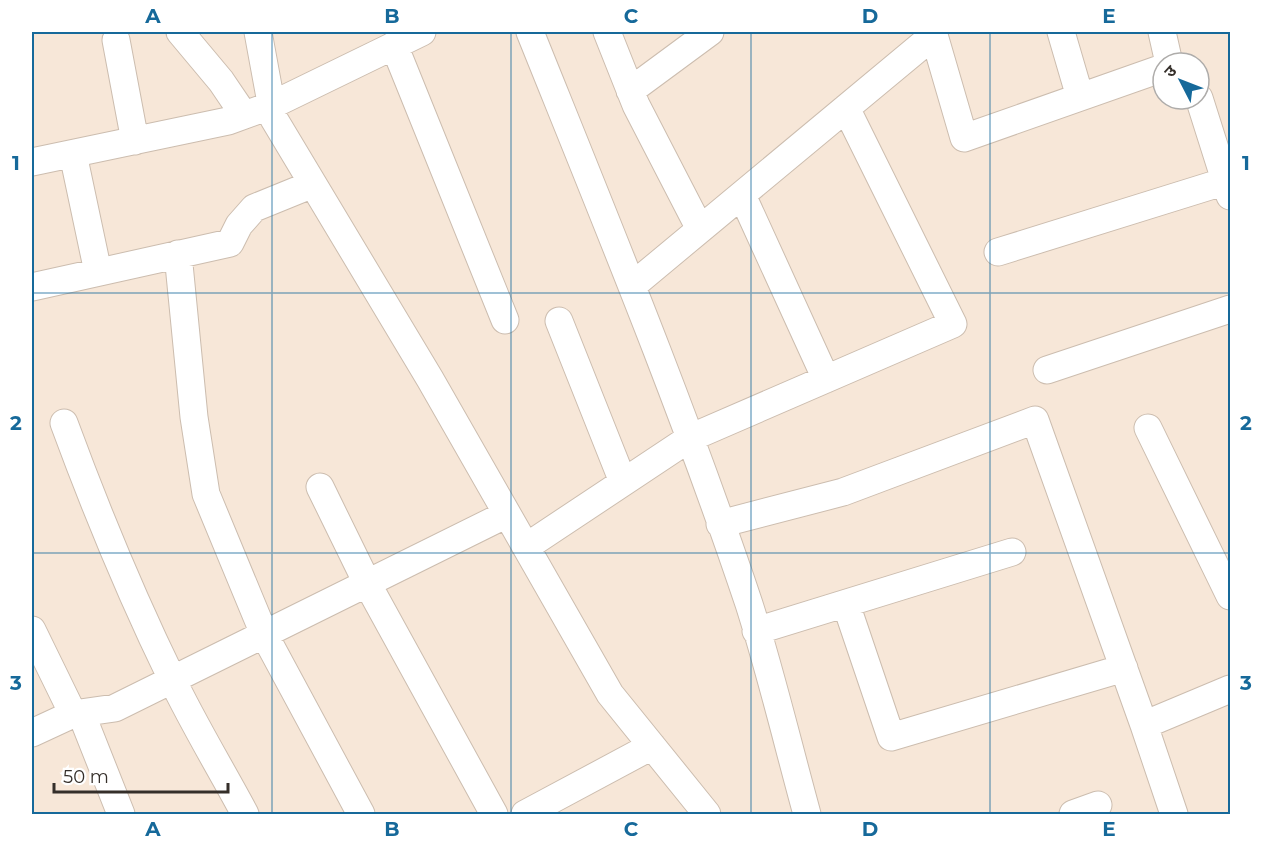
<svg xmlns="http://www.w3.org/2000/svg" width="1262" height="846" font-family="Montserrat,'Noto Sans Devanagari',sans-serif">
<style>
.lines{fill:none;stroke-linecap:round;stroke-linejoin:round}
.minor-casing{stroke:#ccbdaf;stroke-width:29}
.minor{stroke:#fff;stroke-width:27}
.grid{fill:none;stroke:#16699a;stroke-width:1.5;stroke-opacity:0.55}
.neatline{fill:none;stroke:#16699a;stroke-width:2}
.grid-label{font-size:20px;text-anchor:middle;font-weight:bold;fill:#16699a}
</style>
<rect width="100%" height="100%" fill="#f7e7d8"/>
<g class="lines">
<!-- minor casing -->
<g class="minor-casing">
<path id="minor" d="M180,32L221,81L244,115
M258,32L274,119L430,379L610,694L707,814
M530,32C606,221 684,410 749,604C771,673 788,745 807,814
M607,32L636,105L700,229
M1061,32L1080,97
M1162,32L1169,63
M116,40L135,141
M394,45L505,320
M630,91L710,32
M1199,98L1230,196
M73,154L98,272
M32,162L228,121L272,105L422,32
M742,195L826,379
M998,252L1226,181
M178,254L194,417L206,494L264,634L361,814
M632,286L934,35L964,138L1163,68
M32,287L230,243L239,225L254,208L313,184
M559,321L623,482
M1047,370L1230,309
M64,423C96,510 131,595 172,679C194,725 221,769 245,814
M1148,428L1230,596
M320,487L367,583L494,814
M720,524L843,492L1035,420L1144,725L1174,814
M526,547L690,438L953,324L846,108
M846,604L891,737L1124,668
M32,630L73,714
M756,631L1012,552
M81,713L121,814
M1144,725L1230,689
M32,733L73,714L115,708L507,514
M525,814L652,746
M1073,814L1098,805"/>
</g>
<!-- minor -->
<use href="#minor" class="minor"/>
</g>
<!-- grid -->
<path class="grid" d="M272,32V814M511,32V814M751,32V814M990,32V814M32,293H1230M32,553H1230"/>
<!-- border -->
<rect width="1262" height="846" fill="none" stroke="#ffffff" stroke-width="66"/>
<!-- north arrow -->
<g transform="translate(1181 81) rotate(312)"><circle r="28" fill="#ffffff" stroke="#aeacaa" stroke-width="1.5"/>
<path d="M0-4.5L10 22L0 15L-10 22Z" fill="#16699a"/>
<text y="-9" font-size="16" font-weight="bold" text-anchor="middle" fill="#352f2a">उ</text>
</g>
<!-- scale -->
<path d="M54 783v9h174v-9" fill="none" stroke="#352f2a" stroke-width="3"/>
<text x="63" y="783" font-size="18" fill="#352f2a" stroke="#ffffff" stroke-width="4.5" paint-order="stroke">50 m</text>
<rect x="33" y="33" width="1196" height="780" class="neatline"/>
<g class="grid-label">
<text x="153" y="23">A</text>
<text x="392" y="23">B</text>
<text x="631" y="23">C</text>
<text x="870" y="23">D</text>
<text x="1109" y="23">E</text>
<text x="16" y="170">1</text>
<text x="1246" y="170">1</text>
<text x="16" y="430">2</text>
<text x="1246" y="430">2</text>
<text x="16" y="690">3</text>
<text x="1246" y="690">3</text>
<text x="153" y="836">A</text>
<text x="392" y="836">B</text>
<text x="631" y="836">C</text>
<text x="870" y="836">D</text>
<text x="1109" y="836">E</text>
</g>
</svg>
